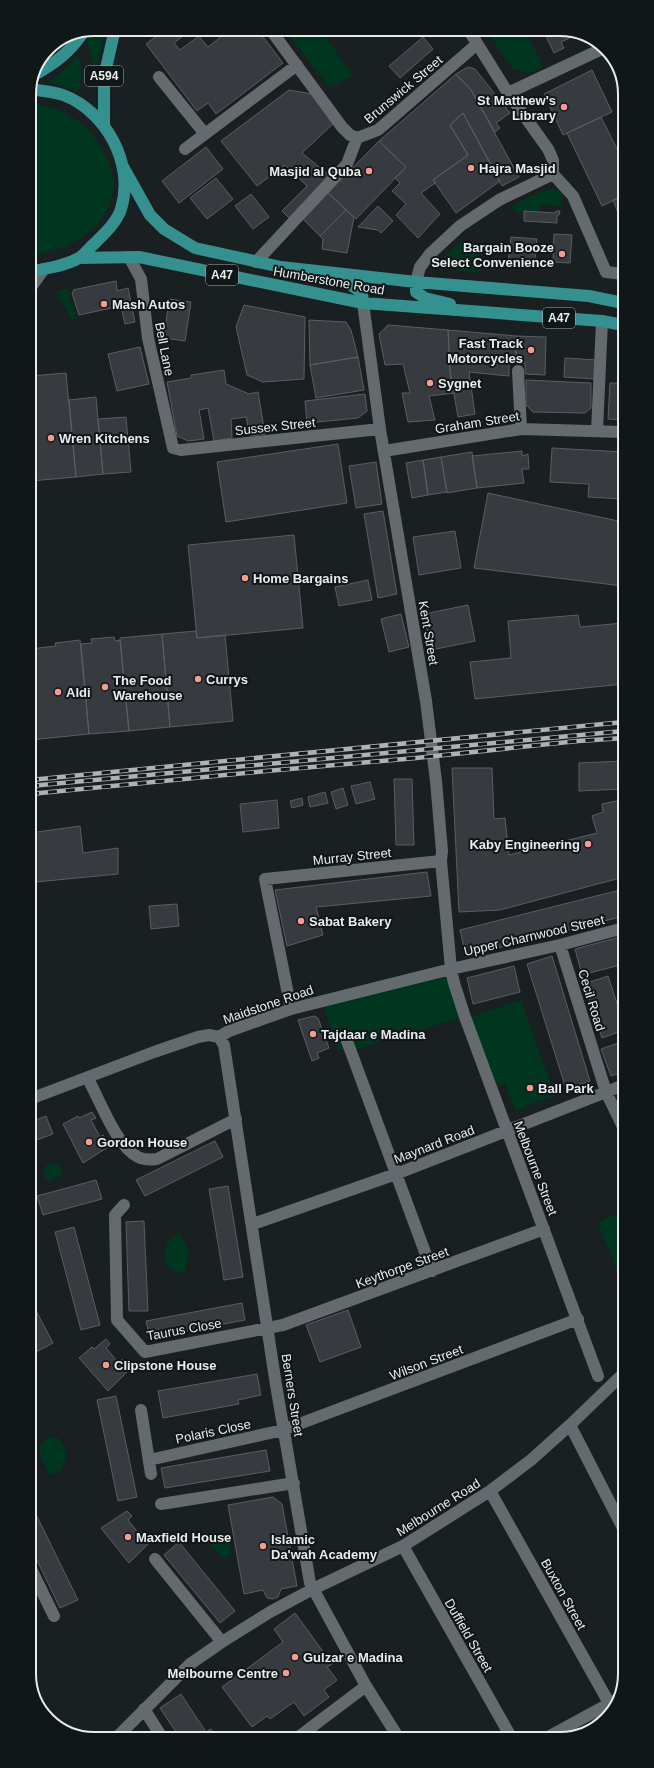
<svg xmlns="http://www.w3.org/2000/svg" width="654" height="1768" font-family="Helvetica,sans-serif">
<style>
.green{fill:#00351f}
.building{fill:#373a3f;stroke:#5a5e62}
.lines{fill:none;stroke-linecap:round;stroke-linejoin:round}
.minor{stroke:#646a6d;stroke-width:12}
.major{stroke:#359190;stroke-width:12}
.rail-casing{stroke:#aeb2b3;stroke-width:4.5}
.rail{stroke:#111618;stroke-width:3;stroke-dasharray:9;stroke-linecap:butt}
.poi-dot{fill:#f59c91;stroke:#111618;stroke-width:1.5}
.labels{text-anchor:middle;stroke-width:4;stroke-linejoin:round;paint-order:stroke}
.shield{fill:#111618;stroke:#a8acad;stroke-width:1}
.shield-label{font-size:12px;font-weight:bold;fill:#e8eced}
.street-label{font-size:13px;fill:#e8eced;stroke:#111618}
.poi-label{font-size:13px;font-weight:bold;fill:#e8eced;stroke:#111618;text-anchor:start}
.rim{fill:none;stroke:#e8eced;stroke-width:2}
</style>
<rect width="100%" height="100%" fill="#1a1f21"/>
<!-- green -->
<path class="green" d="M94,29H107L95,72L87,40L90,31Z
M284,29H320L353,76L329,87Z
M485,29H525L543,67L529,73L513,69Z
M78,55L83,74L78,92L58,84L48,82L62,72Z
M29,103C40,103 51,107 61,111C79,119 91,130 101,147C138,204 86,251 29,255Z
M554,189L563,193L561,206L542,204L539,206V211L524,210L523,212H516L511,207C524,200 539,190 554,189Z
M462,240L479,245L483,250L482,269L477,273C460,271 452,274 444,257Z
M68,289L77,318L72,320L56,291Z
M450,970L463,1017L354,1050H339L322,1003Z
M521,1000L555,1096L515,1111L505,1083L498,1085L474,1036L467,1018Z
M49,1163L56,1164L62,1169V1175L49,1181C41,1176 42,1168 49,1163Z
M616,1213L624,1227V1291L612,1256L597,1223L606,1219Z
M181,1234L189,1252L184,1273C181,1273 177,1272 174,1271C158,1263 163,1236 181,1234Z
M57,1437C69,1448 68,1459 60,1472L50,1475L41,1457L39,1447L47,1438Z
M222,1536L230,1539L231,1557L223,1558L212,1547L210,1539Z"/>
<!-- building -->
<path class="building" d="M166,29H192L174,43L180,50L199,36L208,47L231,29H257L283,63L216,114L208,103L197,111L146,44Z
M333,29H349L338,37Z
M417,29H429L421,35Z
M545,29H564L573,33L574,36L561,42L564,48L554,53L546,36L548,35Z
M423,37L433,49L400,78L389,66Z
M468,67L475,69L510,113L496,123L500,128L495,132L471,90L456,74Z
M592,70L612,112L563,135L544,94Z
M456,74L471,90L519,177L502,186L463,113L450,125L468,155L433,180L435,183L421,193L440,214L418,238L396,215L406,204L392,191L400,183L395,178L406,167L379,141Z
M289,90L312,94L334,123L302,153L329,175L289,218L282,211L307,186L285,165L257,186L221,141Z
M463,113L500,181L456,213L433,180L468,155L450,125Z
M601,117L623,161V196L602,206L567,133Z
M379,141L406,167L356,219L328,193Z
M206,147L223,169L179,203L162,181Z
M216,178L233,199L207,219L190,198Z
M328,193L346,210L320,236L303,219Z
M251,194L269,217L253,229L235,206Z
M623,196V208L617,210L613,200Z
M378,206L393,221L381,233L378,230L358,227Z
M623,208V219L622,220L617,210Z
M346,210L354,217L347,253L322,249L323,239L320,236Z
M524,211L555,213L556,211H560L559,215H557V223L524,221Z
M554,234L572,235L570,263L553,262Z
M511,237L537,239L534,267L508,264Z
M116,281L117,291L128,288L135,322L125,324L121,306L79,315L72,293L74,292L73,290Z
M169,299L191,302L185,341L164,338Z
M244,305L305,317L304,379L263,382L247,375L236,327Z
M309,320L346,322L351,330L358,357L310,365Z
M388,325L448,330L450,372L454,393L429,396L435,420L408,422L402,393H410L403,364L385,365L379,334Z
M448,330L516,336V363H509V376L469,372L475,414L458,417L450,372Z
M516,336L546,337L545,375L525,374V363H516Z
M140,347L149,384L117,391L108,354Z
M358,357L364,390L316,398L310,365Z
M565,358L597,360L596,379L564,377Z
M224,370L226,384L249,394L258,392L265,434L250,436L246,417L231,419L232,438L214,441L208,408L199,410L204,439L188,441L177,436L167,382L191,378V375Z
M66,373L76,477L30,481V376Z
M526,380L591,383V408L585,413L533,412L526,405Z
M610,383H623V420L608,419Z
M365,394L367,411L358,418L307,423L305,401Z
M96,397L103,474L76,477L69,400Z
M126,417L131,472L103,474L98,419Z
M338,444L347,503L226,522L217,462Z
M552,448L623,452V499L588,497L589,484L550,482Z
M522,451V456L528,454L529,469H522L524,483L477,488L472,456Z
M472,452L477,488L447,493L441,457Z
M441,457L447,492L428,495L423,460Z
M423,460L428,495L412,498L406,463Z
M376,462L382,504L356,508L349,466Z
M488,493L623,522V586L474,568Z
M383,511L397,594L378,598L364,514Z
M455,531L461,568L419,575L413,537Z
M294,535L303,628L197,638L188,545Z
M368,580L372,600L339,606L335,587Z
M468,605L475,641L431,650L424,614Z
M401,614L409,647L389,652L381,619Z
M578,615L580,627L623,623L624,684L475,699L470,662L511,658L508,621Z
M196,631L197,638L225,635L233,721L170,727L162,634Z
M162,634L170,727L129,731L120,638Z
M114,637L115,641L120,640L129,731L89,734L81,644L92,643L91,639Z
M80,640L89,734L30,740V649L56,646L55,643Z
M624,761V789L579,791V763Z
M452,768H492L494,819L505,818L509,855L597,833L592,816L603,812L602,804L621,800L624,809V877L500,910L459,912Z
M394,779H412L414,845H396Z
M370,782L375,799L356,804L351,786Z
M343,788L348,805L336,809L331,792Z
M325,792L328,803L310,807L308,797Z
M302,798L303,805L292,808L290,801Z
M277,800L279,828L243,832L240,804Z
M80,826L83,853L118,848V874L36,882L32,859H30V833Z
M427,872L431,896L316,907L323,935L287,946L275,890Z
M624,889V916L466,956L460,930Z
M177,904L179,926L151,929L149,906Z
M624,936V964L582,975L575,949Z
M552,956L590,1081L566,1089L527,964Z
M514,966L520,992L473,1004L467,978Z
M608,976L624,1025V1030L602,1038L584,984Z
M314,1016L318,1018L329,1048L317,1053L319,1058L312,1061L298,1020Z
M624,1041V1072L611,1076L601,1049Z
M92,1112L96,1118L91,1120L100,1137L103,1135L110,1146L83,1163L63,1124L78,1116L79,1118Z
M46,1116L53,1134L31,1142V1122Z
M215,1141L223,1157L145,1196L136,1180Z
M96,1180L102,1199L43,1215L37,1196Z
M228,1186L243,1277L224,1280L209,1189Z
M144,1221L148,1311H129L126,1222Z
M74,1227L100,1325L81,1330L55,1232Z
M31,1301L53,1343L36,1352L31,1343Z
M242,1303L245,1320L150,1338L146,1321Z
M348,1310L361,1347L320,1362L306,1325Z
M106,1339L110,1344L106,1348L118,1362L122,1359L130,1369L108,1391L79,1358L92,1347L94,1349Z
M257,1374L261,1395L238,1400L239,1404L163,1418L158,1391Z
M116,1396L137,1497L118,1501L97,1400Z
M266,1450L270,1471L165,1488L161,1468Z
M273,1497L282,1504L297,1586L281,1589L278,1597L273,1599L267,1598L263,1590L244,1594L228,1505Z
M31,1504L78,1600L60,1608L31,1548Z
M127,1511L132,1516L128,1520L139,1534L143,1531L151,1541L129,1563L101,1528Z
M179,1542L235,1611L220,1623L164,1555Z
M295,1613L332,1664L327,1667L337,1680L324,1690L329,1697L304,1716L294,1702L270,1719L267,1716L252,1727L222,1687L283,1642L274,1629Z
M181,1694L206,1732L211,1729L217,1738H180L160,1708Z"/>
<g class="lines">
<!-- minor -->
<path class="minor" d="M270,29L342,127L350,135L357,138
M468,29L508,93L548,149L553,160V174L573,196L606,272L623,274
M159,77L205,134
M508,93L604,48
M357,138L378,130L477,44
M185,149L297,65
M129,257L141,279L148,338L173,448L181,450L380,429
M256,262L347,164L357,138
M416,282L420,267L430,254L460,226L499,200L553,174
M29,290L44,269
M363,303L380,429L426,701L436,781L442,851L441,861L451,969L454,983L465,1017L598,1376
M518,371L521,429
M597,431L602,321
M384,451L521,429L623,432
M560,945L606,1092L624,1129
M291,1009L265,879L441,861
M219,1037L224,1045L276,1385L310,1583L366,1686L398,1737
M347,1041L432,1271
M88,1079C100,1100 116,1146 138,1157C144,1160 150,1160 157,1159L236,1119
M30,1099L154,1052L198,1037L209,1035L219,1037L229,1031L291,1009L451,969L560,945L624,928
M124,1205L115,1215L117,1320L145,1352L283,1325L544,1229
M253,1224L396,1174L624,1085
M141,1410L151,1474
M570,1425L625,1532
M149,1460L283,1430L578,1319
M490,1491L613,1710
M161,1504L294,1483
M403,1546L511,1737
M155,1559L222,1642
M31,1569L54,1616
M144,1709L163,1739
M548,1737L616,1700
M297,1738L366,1686
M115,1739L190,1664L222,1642L270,1612L313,1589L403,1546L490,1491L531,1460L570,1425L625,1372"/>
<!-- major -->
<path class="major" d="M36,74C55,63 70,52 82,34
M104,125V77L115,29
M122,165L150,215L164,229L195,248L281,267L416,282L589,296L623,303
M79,258L139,257L363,303L602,321L623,325
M29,271C43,270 67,265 79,258C85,254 90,247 95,243C104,234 117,222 121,209C135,164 106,111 63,95C52,91 41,91 29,89
M325,278L351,285L362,293L363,303
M416,282V292L425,298L450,304"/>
<!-- rail casing -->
<g class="rail-casing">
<path id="rail" d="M30,780L624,722
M30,786L624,731
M30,794L266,771L416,758L578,741L624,738"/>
</g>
<!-- rail -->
<use href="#rail" class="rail"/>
</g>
<!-- markers -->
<g class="poi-dot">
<circle cx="564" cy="107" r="4"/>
<circle cx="471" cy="168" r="4"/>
<circle cx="369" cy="171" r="4"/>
<circle cx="562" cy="254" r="4"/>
<circle cx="104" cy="304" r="4"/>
<circle cx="531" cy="350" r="4"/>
<circle cx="430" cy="383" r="4"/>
<circle cx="51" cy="438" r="4"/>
<circle cx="245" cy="578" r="4"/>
<circle cx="198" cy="679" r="4"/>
<circle cx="105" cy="687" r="4"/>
<circle cx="58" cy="692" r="4"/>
<circle cx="588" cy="844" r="4"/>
<circle cx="301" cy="921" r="4"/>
<circle cx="313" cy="1034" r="4"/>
<circle cx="530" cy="1088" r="4"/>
<circle cx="89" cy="1142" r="4"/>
<circle cx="106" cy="1365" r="4"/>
<circle cx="128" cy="1537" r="4"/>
<circle cx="263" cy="1546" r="4"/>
<circle cx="295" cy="1657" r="4"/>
<circle cx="286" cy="1673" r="4"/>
</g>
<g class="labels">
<!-- shield labels -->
<g class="shield">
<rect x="85" y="66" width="38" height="20" rx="3"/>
<rect x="206" y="265" width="32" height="20" rx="3"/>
<rect x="543" y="308" width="32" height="20" rx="3"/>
</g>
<g class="shield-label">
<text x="104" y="80">A594</text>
<text x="222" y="279">A47</text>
<text x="559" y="322">A47</text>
</g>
<!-- street labels -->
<g class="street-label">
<text transform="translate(403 89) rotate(-40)" y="5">Brunswick Street</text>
<text transform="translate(329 280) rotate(10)" y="5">Humberstone Road</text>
<text transform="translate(165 349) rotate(79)" y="5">Bell Lane</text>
<text transform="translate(477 422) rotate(-9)" y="5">Graham Street</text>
<text transform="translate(275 426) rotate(-6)" y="5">Sussex Street</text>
<text transform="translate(429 633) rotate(80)" y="5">Kent Street</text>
<text transform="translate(352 856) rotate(-6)" y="5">Murray Street</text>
<text transform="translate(534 935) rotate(-13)" y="5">Upper Charnwood Street</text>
<text transform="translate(592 1000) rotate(73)" y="5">Cecil Road</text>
<text transform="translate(268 1004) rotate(-19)" y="5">Maidstone Road</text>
<text transform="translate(434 1144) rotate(-21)" y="5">Maynard Road</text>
<text transform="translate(536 1168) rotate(69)" y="5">Melbourne Street</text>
<text transform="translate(402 1267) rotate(-20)" y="5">Keythorpe Street</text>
<text transform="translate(184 1329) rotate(-10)" y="5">Taurus Close</text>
<text transform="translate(426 1362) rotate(-21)" y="5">Wilson Street</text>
<text transform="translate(293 1395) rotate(81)" y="5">Berners Street</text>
<text transform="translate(213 1431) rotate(-12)" y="5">Polaris Close</text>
<text transform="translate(438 1507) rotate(-32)" y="5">Melbourne Road</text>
<text transform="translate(564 1594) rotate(61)" y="5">Buxton Street</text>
<text transform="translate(469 1635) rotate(60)" y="5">Duffield Street</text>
</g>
<!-- poi labels -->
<g class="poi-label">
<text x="556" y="105" text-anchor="end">St Matthew's<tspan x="556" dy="15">Library</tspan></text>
<text x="479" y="173">Hajra Masjid</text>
<text x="361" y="176" text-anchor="end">Masjid al Quba</text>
<text x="554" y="252" text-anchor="end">Bargain Booze<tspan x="554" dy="15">Select Convenience</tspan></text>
<text x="112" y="309">Mash Autos</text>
<text x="523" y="348" text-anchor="end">Fast Track<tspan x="523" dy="15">Motorcycles</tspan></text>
<text x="438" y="388">Sygnet</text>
<text x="59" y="443">Wren Kitchens</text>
<text x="253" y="583">Home Bargains</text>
<text x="206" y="684">Currys</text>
<text x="113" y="685">The Food<tspan x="113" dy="15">Warehouse</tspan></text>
<text x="66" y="697">Aldi</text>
<text x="580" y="849" text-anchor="end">Kaby Engineering</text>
<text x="309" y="926">Sabat Bakery</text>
<text x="321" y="1039">Tajdaar e Madina</text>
<text x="538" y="1093">Ball Park</text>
<text x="97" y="1147">Gordon House</text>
<text x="114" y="1370">Clipstone House</text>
<text x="136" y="1542">Maxfield House</text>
<text x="271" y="1544">Islamic<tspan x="271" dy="15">Da'wah Academy</tspan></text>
<text x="303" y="1662">Gulzar e Madina</text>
<text x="278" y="1678" text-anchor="end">Melbourne Centre</text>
</g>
</g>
<!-- crop -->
<path d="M0 0H654V1768H0ZM94 36H560A58 58 0 0 1 618 94V1674A58 58 0 0 1 560 1732H94A58 58 0 0 1 36 1674V94A58 58 0 0 1 94 36Z" fill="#111618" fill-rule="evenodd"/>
<path class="rim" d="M94 36H560A58 58 0 0 1 618 94V1674A58 58 0 0 1 560 1732H94A58 58 0 0 1 36 1674V94A58 58 0 0 1 94 36Z"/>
</svg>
